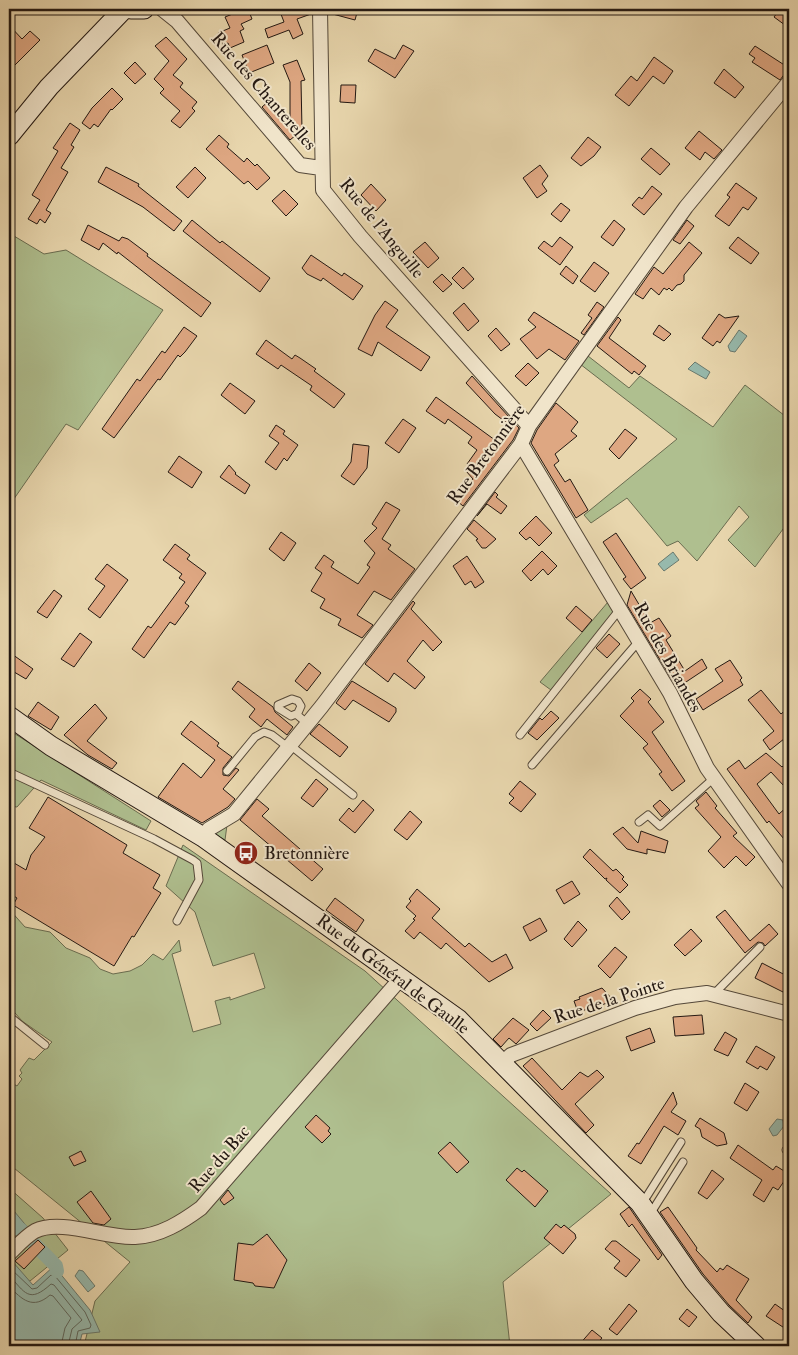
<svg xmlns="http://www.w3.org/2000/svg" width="798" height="1355" font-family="'IM FELL Double Pica',serif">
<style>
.green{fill:#afbf8f;stroke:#696c50}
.water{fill:#97b9ac;stroke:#69796e}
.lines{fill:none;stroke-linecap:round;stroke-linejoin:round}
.shore{stroke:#5d685f;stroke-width:1}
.canal{stroke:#97b9ac;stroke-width:14}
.building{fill:#dea782;stroke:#231812}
.service-casing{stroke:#544839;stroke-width:9}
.minor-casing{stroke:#544839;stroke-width:16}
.secondary-casing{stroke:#231812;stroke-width:21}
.service{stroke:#f0e4ca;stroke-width:7}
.minor{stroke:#f0e4ca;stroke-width:14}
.secondary{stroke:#f0e4ca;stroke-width:19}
.labels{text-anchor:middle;stroke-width:4;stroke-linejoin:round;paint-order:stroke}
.street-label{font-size:18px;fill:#231812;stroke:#f0e4ca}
.poi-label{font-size:18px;fill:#231812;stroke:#f0e4ca;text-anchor:start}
</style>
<rect width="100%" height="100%" fill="#e8d6ad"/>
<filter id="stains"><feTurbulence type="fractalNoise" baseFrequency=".004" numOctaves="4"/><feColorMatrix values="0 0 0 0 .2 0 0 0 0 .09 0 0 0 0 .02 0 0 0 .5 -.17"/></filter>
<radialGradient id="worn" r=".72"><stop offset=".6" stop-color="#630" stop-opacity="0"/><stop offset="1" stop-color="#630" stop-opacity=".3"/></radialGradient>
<!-- green -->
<path class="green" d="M9,233L44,254L66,250L163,310L78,430L66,424L9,506Z
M588,356L629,388L640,376L713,427L745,385L789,419V521L755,567L728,540L749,517L739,506L697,561L678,541L667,546L627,498L591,523L584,515L677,439L580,364Z
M608,602L616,612L551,690L540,682Z
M9,730L151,821L146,830L41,780L17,807L9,806Z
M227,825L225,840L214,834L215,832Z
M183,845L365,971L611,1194L503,1282L510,1346H84L95,1301L130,1262L9,1164V1081L17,1086L22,1079L19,1076L22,1073L20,1070L29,1058L34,1060L52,1042L22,1021L9,1006V909L25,927L50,932L66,948L90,958L100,969L113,974L130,971L142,965L153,954L163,960L179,940L181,951L172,954L193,1032L221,1024L215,1001L230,997V1000L265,988L254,953L213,966L195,912L166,886Z
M9,1188L43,1218L68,1250L30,1281H9Z"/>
<!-- water -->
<path class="water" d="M739,330L747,336L735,352L730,351L728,346Z
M695,362L710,372L706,379L688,369Z
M673,552L679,560L664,571L658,564Z
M777,1119L783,1120L784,1126L777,1135L773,1136L769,1129Z
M9,1205L29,1229L19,1237L10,1232L9,1235Z
M12,1261L33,1285L54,1266L90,1310L100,1332L82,1334L79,1346H9V1263Z
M79,1270L83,1271L95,1286L88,1292L75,1276Z"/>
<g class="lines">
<!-- shore -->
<path class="shore" d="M9,1267L32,1289L37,1288L51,1275L55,1276L85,1312L91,1325L90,1328L78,1331L75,1346
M9,1275C25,1293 29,1304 51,1284L54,1285L82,1320L72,1329L68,1346
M9,1286C22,1300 33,1310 50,1295L53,1296L71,1318L65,1328L61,1346"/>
<!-- canal -->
<path class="canal" d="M9,1226L20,1229L56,1266L57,1271"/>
</g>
<!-- building -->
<path class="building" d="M245,9H248L252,19L241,24L244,29L240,31L244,42L230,48L228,43L223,45L218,33L230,28L225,17Z
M279,9H311V14L297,19L303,34L293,39L289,30L268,38L265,29L284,22Z
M329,9H358L355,20L329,13Z
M780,9H789V28L774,17Z
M9,25L22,39L30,31L40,40L9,71Z
M166,37L187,59L173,75L183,83L180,87L197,102L192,108L195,111L180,128L171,121L180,111L160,93L164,89L154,79L169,61L155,46Z
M267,45L274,63L249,73L242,55Z
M403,45L414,51L395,78L368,61L375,49L395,59Z
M755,46L789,68L780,80L752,62L755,58L749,54Z
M654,57L673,71L664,84L653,76L629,106L615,95L631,76L637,81Z
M297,60L305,80L301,81L302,130L290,140L262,107L269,101L290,126V82L283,65Z
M135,62L146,74L135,84L124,73Z
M724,69L744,87L735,98L714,83Z
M341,85H356L355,103L340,102Z
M112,88L123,99L112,110L111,109L98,127L94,124L90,129L82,123L92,108Z
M70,123L80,130L71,145L74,147L61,168L68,172L46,210L51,213L45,223L40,219L37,224L28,219L40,200L32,195L58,151L53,148Z
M699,131L722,150L714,159L705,152L700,160L685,148Z
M219,135L229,144L227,147L244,162L247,158L255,166L257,164L270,178L257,190L248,181L244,184L206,149Z
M588,137L601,147L594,156L581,166L571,158Z
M651,148L670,164L660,175L641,159Z
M540,165L548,176L542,184L547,191L537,198L523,178Z
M106,167L139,184L138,186L182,221L174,231L143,207L98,182Z
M195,167L206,178L188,198L176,187Z
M736,183L757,198L748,210L743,207L729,226L715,216L730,197L727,195Z
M371,184L386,200L376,211L361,195Z
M652,186L662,194L644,215L632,205L639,197L642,199Z
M284,190L298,204L286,216L272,201Z
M561,203L570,210L561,222L551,214Z
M192,220L220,243L222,241L270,278L260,292L183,231Z
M614,220L625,229L613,246L601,237Z
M687,220L694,226L680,244L673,240Z
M88,225L119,241L122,237L128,239L148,254L147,256L211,303L201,317L118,252L117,254L103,243L99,250L81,240Z
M560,237L573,247L560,265L538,248L544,241L552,247Z
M738,237L759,253L751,264L729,248Z
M425,242L439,258L428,268L413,252Z
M689,242L702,253L684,275V281L681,284L677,285L672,291L669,288L667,290L664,288L659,295L651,288L643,299L635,294L654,267L663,274Z
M311,255L342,276L344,273L363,286L353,300L323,278L321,281L307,274L302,268Z
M594,262L609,273L595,292L580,281Z
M566,266L578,276L573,284L560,274Z
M463,267L474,279L463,289L452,278Z
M442,274L452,284L443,292L433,282Z
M385,301L398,310L386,327L430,357L421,371L378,342L372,356L358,349L375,315Z
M597,302L604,307L584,335L581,333L592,318L588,315Z
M464,303L479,321L468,331L453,313Z
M534,312L579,341L565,360L549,349L537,359L520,339L536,327L528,320Z
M719,314L725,318L739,316L720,343L717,341L713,346L702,338Z
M618,317L621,320L609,338L646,366L639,375L634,371L632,374L597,346Z
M659,325L671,334L664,341L653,334Z
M184,327L197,336L185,352L180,357L178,355L160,380L158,379L114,438L102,429L137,379L140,381L162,351L165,353Z
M496,328L510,344L501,351L488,336Z
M266,340L292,359L295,355L300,358L316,369L314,371L345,394L334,408L310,390L312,386L281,365L278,369L256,354Z
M528,363L539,373L526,386L515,376Z
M472,376L519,428L513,440L463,506L456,500L473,479L466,471L470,466L467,464L477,450L468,443L472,437L448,419L445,424L426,411L436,397L499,443L511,426L495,414L466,383Z
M230,383L255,401L245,414L221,395Z
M556,403L578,422L571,431L577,436L555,454L559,461L554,465L565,482L570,479L588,510L576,518L531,443L537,430Z
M403,419L416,428L399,453L385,443Z
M276,425L285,431L283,434L298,445L287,461L284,458L276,470L265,462L279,443L269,436Z
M625,429L637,438L619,459L609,449Z
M353,444L369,446L367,468L354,485L341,476L351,462Z
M179,456L202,472L192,488L168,472Z
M229,465L236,473L235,474L250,485L245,494L220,477Z
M495,492L498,495L496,497L507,506L501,514L487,504L477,516Z
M386,502L400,510L382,539L391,545L388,549L415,569L391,600L374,591L357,615L373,625L362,638L338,625L341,619L320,608L325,599L311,591L322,573L315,568L324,555L334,562L331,567L358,584L370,567L367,565L375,553L364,541L377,528L372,524Z
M536,516L552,533L539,546L530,537L526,540L519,533Z
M474,520L496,539L486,548H482L476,540L478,539L467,529Z
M281,532L296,543L284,561L269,549Z
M616,533L646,578L631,589L623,579L626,577L603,542Z
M175,544L190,555L187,559L206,573L185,603L189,606L175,625L170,622L144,658L132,649L148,626L151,628L185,582L179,578L182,574L163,560Z
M542,551L557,566L548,575L543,569L531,581L522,571Z
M467,556L484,582L475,588L471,581L465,585L453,566Z
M107,564L128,580L100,618L88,609L105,586L95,579Z
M54,590L62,596L47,618L37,612Z
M631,591L650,623L659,618L671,636L666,640L685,671L702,659L707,668L677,688L627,605Z
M413,601L415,603L411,609L442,642L433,651L423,640L407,661L425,677L415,689L394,673L388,682L365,664Z
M576,606L592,620L582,632L566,618Z
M80,633L92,642L74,667L61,659Z
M609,634L620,644L607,658L596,648Z
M9,652L33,669L26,679L9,669Z
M730,660L742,678L740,680L743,685L703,710L696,699L723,681L715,669Z
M309,663L321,673L307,691L295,681Z
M238,681L273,707L275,712L293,727L287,735L267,719L261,727L249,717L255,709L232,689Z
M352,681L396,708V712L389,722L353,700L345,710L336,703Z
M640,689L651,699L648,702L664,722L652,732L685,781L672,791L659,774L662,772L643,748L648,744L620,716L634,701L631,698Z
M761,690L781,714L789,707V735L770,750L763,740L774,731L748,700Z
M38,702L59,717L51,730L28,716Z
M95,704L107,718L87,741L117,763L112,769L88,755L64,735Z
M551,711L559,718L537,740L528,733L540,718L542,720Z
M191,721L219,743L217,746L232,757L223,768V775L229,776L236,768L239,770L223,789L235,799L228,807L202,823L158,797L183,763L201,778L215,760L181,734Z
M319,724L348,747L340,757L310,734Z
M766,753L782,767L789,760V781L784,786L771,772L757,784L779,814L789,805V845L769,821L767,823L727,769L739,760L745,769Z
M316,779L328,789L313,807L301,798Z
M520,781L536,794L521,812L509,803L514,798L509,794Z
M706,792L717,806L715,808L737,833L733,836L755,857L746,866L736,856L724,868L708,851L721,837L695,808L699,805L696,801Z
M48,797L127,845L123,853L160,875L153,888L161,893L134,937L132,936L114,966L13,905L17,898L9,893V860L26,870L31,855L45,837L29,828Z
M257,799L269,809L262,816L323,869L312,881L240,820Z
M363,800L374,810L355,833L339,820L349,808L353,812Z
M660,800L670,810L662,817L653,806Z
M410,811L422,822L407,840L394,830Z
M623,827L638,843L641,831L668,841L665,853L647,849V854L627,849L613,834Z
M590,849L613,871L616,869L624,877L622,879L628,885L620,893L606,880L607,878L605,879L583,857Z
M572,881L580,894L564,904L556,890Z
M417,889L440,909L432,918L465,947L469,943L492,962L506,954L513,968L489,982L446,943L441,949L420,932L414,939L405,931L415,920L413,919L416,916L406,907L411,901L409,899Z
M617,897L630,912L622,920L609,906Z
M335,898L364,920L356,932L326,910Z
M725,910L750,941L769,924L778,934L765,946L763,943L758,942L745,953L716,917Z
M540,918L547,931L530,941L523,927Z
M578,921L587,930L572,947L564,939Z
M691,929L702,941L685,956L674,945Z
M615,947L627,957L610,978L598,966Z
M762,963L789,977L783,992L755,978Z
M602,988L614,1001L578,1012L574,1001L580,999L579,997Z
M543,1010L551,1018L537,1031L530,1024Z
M702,1015L704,1034L675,1036L673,1017Z
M513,1018L529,1030L516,1044L509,1038L501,1047L493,1039Z
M650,1028L655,1042L631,1051L626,1037Z
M725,1032L737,1039L728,1056L714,1050Z
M756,1046L775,1057L767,1070L760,1066L758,1069L746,1062Z
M532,1058L562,1090L580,1072L588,1077L597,1070L604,1077L575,1104L594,1125L586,1133L523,1066Z
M745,1083L759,1092L747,1111L734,1103Z
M673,1092L677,1104L671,1112L686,1121L678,1135L664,1126L641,1164L628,1156L637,1143L639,1144Z
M316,1115L330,1128L328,1131L331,1134L322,1143L305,1127Z
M700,1118L724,1133L727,1144L717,1146L702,1137L700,1129L695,1126Z
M450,1142L469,1162L457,1173L438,1153Z
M738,1145L773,1170L776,1166L789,1174L778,1190L773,1187L764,1202L753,1195L762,1180L730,1158Z
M81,1151L86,1161L74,1166L69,1157Z
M517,1168L522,1172L524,1170L548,1191L535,1207L506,1180Z
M712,1170L724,1179L707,1199L698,1193Z
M228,1190L234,1198L224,1205L220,1200Z
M91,1191L111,1219L104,1225L93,1223L77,1202Z
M629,1207L662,1255L658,1260L632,1224L629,1227L620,1214Z
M668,1207L697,1248L696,1250L717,1272L720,1268L723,1270L727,1265L749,1279L736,1300L752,1317L748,1323L729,1305L703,1274L660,1212Z
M556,1224L561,1228L564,1225L575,1234L576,1238L563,1254L544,1238Z
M267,1234L287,1260L274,1288L255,1286L253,1283L234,1280L238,1243L253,1245Z
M38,1240L45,1247L24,1269L15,1261Z
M612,1241H616L640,1260L626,1277L614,1268L620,1261L605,1249Z
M629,1304L637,1311L617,1335L609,1329Z
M775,1304L789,1314V1331L766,1316Z
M687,1309L697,1317L689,1327L679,1319Z
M592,1330L602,1338L595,1346H578Z"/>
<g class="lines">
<!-- service casing -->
<g class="service-casing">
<path id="service" d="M297,715L301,706L298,701L292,699L278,705V708L291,716L296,714L308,724
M520,735L620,609
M290,745L353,795
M532,765L639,641
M227,771L255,737L264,732L272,735L289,748
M9,772L154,839L193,860L197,863L199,880L177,921
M639,822L648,815L660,826L714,778
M713,995L760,947
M9,1016L45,1045
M786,1150L789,1148
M640,1203L647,1196L681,1142
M647,1213L654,1208L683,1162"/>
</g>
<!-- minor casing -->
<g class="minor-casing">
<path id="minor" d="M162,9L177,21L300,165L321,168
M320,9L323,190L360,236L529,426
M521,444L670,693L707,768L789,884
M203,837L209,829L234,814L322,706L521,444L529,426L686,207L789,82
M503,1062L511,1055L635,1008L675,997L707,993L789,1014
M9,1254C17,1246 26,1236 35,1231C61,1218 107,1239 135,1237C160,1236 182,1222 201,1208L402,977"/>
</g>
<!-- secondary casing -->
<g class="secondary-casing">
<path id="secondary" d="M131,9H144
M9,136L49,87L124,9
M9,716L51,746L203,837L458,1019L640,1203L694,1281L721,1313L756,1346"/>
</g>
<!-- service -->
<use href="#service" class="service"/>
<!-- minor -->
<use href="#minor" class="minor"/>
<!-- secondary -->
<use href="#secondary" class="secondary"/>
</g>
<!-- icons -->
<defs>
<g id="bus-disc" transform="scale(1.25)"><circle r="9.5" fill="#8f2418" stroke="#f0e4ca"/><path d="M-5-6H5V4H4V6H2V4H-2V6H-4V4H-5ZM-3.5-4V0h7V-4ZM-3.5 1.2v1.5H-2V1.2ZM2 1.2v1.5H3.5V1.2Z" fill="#fff"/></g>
</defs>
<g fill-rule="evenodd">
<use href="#bus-disc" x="246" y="853"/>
</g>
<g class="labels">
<!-- street labels -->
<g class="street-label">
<text transform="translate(264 91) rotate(49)" y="6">Rue des Chanterelles</text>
<text transform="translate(382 228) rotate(51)" y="6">Rue de l'Anguille</text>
<text transform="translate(486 454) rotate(-54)" y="6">Rue Bretonnière</text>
<text transform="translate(668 657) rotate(61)" y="6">Rue des Briandes</text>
<text transform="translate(393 974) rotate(37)" y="6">Rue du Général de Gaulle</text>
<text transform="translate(609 1000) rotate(-18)" y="6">Rue de la Pointe</text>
<text transform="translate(219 1159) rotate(-49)" y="6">Rue du Bac</text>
</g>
<!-- poi labels -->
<g class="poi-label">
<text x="264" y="859">Bretonnière</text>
</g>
</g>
<!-- margin -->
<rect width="798" height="1355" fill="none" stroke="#e8d6ad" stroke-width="30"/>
<rect x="10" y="10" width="778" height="1335" fill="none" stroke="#231812" stroke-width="2.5"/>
<rect x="15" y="15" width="768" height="1325" fill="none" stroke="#231812"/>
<rect width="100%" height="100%" filter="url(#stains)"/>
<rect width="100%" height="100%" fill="url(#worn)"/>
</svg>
